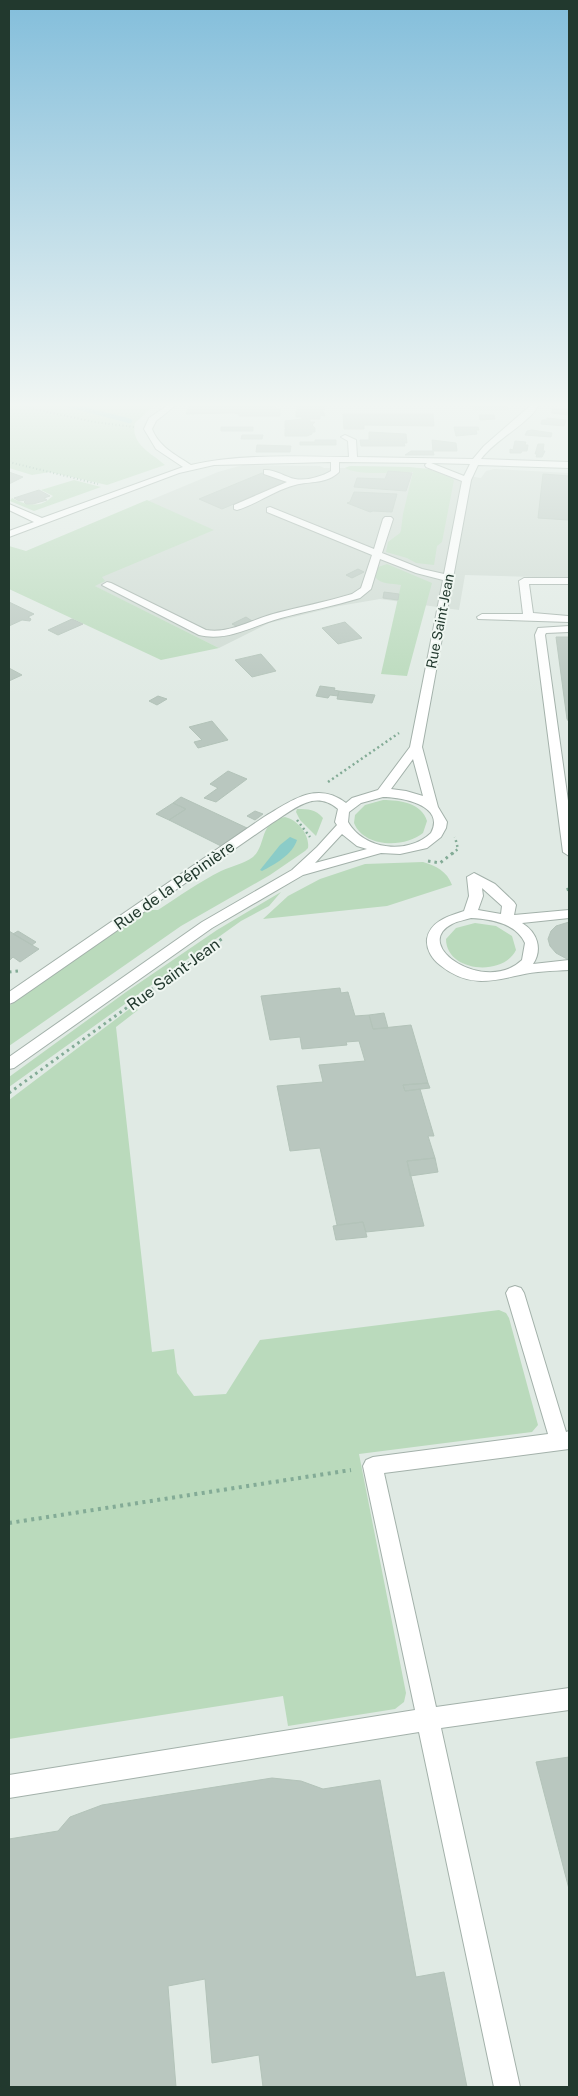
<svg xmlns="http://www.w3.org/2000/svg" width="578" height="2096" font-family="'Public Sans',sans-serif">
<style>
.built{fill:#cedad2}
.green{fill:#badabc}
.water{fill:#8bccc8}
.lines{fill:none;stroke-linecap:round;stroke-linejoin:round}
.stream{stroke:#8bccc8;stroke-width:4.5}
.building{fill:#b9c7bf;stroke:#b3c3b9}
.minor-casing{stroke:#a3b1aa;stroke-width:2}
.path-far3{stroke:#83ab96;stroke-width:2;stroke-dasharray:1 2.5;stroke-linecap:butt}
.path-far2{stroke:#83ab96;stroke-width:2.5;stroke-dasharray:2 3;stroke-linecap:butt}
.path-far1{stroke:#83ab96;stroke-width:3;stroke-dasharray:2.5 4;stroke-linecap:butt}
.path{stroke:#83ab96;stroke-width:4;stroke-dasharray:3 4.5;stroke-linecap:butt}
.minor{fill:#fff;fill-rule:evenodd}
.labels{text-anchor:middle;stroke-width:4;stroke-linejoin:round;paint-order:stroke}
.far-street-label{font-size:14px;fill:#22392e;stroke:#f0f7f2}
.street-label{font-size:16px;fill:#22392e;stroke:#f0f7f2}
</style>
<rect width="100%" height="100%" fill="#e0eae4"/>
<!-- built -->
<path class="built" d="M243,465L320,466L324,468H345L350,466L409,467L481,478L486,471L494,469L569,473V578L465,575L459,610L380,599L339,606L269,623L219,648L26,552L218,472Z"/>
<!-- green -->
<path class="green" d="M9,405H155L135,423C130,444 151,453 165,465L107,485L50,472L32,475L9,468Z
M350,466L409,467L429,469L451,478L454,480L442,542L437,546L434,565L416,563L407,558L386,552L388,542L400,533L401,530L403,514L413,472C397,472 357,476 345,468Z
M74,480L101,487L34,511L10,501L12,498C22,504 38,508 48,500C50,499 51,497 53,496L41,490Z
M147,500L214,530L102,577L105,581L95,586L219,648L161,660L9,589V546L26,551Z
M387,564L432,583L407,676L381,674L401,585C392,583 381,585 375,577L378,567Z
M383,800C400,800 422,803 427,821L423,833C405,848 364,848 354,823L355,815L365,805Z
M297,809C309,809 315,809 323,818L316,836L300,820L296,812Z
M285,817C298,820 310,835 308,848L305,851L270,875L181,926L9,1046V1006L145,910H158C178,897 199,882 221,871C232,866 243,864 253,857C267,845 258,822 285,817Z
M423,862C436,866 447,871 452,885L387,906L263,919L288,896L320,879L365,864Z
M281,892L269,906L241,921L9,1087V1077L126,992L217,930Z
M475,923L496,926L512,936L516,950C503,977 446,972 446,939L456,928Z
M132,1007L138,1010L116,1027L152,1352L174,1349L177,1373L194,1396L226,1394L260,1340L499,1310L506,1313L509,1318L538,1425L532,1432L359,1454L406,1693L404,1702L395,1709L288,1726L283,1696L9,1739V1100Z"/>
<!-- water -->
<path class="water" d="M290,837L297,840C293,854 274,865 262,871L260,870L280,845Z"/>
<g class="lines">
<!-- stream -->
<path class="stream" d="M68,405L130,421"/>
</g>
<!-- building -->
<path class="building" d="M190,405H227L244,407V405L270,406L280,409V416H239V414L234,413L186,414Z
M296,405L325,406V409L322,410L325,416L320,415V419H310V422H315L312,425L315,428V432H312V434L307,436H285V429H287L285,428V421L302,419V417H296V410H298Z
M472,405H507L509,409H473Z
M553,408L569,409V415L551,413Z
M343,414H433L434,426L364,425V429H344Z
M479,415H494L495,419L480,420Z
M547,418L566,420L564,426L541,424L542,420H547Z
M221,427H253V431H221Z
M454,427H478L479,430H476L477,434L456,436Z
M532,430L552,433L551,437L525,435L527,431Z
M369,432L406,434L407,443H404L405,446H361L360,440H369Z
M242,435H263L262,439H241Z
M315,440H336V445H300V442H315Z
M432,440L456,443L457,451H433Z
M515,441L526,442L525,445H528L527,451H522L521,453H510V449L513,450Z
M538,444H544L543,451H545L542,457H536L537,454H535Z
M257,445L291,446L290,452H256Z
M411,451H433L434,455H405Z
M388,471L412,473L406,491L354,487L357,478L385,479Z
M9,472L23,477L9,484Z
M262,473L285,482L222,509L199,499Z
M543,474L569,476L568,520L538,518Z
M39,490L50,496L44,498L47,500L33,504H26L24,502L26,500L19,501L14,498Z
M354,492L397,494L392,512L373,511L370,512L347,503L350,502Z
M358,569L364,572L352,578L346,575Z
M384,592L399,594L398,600L383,598Z
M9,602L34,614L28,617L31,619L30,621L22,620L9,626Z
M246,617L252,621L238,627L232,624Z
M72,619L83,624L58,635L48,630Z
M345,622L362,638L338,644L322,628Z
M556,637H569V722L567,719Z
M261,654L276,671L252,677L235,660Z
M9,668L22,675L9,681Z
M320,686L335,688L334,690L339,691L338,696L330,695L328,698L316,696Z
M339,691L375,695L372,703L337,699Z
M158,696L167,699L157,705L149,701Z
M212,721L228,740L198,748L194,742L202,740L189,727Z
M228,771L247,779L216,802L204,798L218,788L210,784Z
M181,797L247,828L221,846L169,820L186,809L173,803Z
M173,803L186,809L169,820L156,814Z
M255,811L263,814L255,820L247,816Z
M569,922V959H567L556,953L550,946L548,939L551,931L556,926Z
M9,931L32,945L39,949L20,962L13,957L10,960Z
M18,931L36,942L32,945L13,934Z
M340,988L341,993L348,992L355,1016L369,1015L373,1029L411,1025L428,1083L403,1085L405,1091L420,1089L434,1136H428L435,1158L407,1161L424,1226L366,1232L363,1222L337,1225L320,1148L290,1151L277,1086L323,1082L319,1065L365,1061L359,1041L346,1042L347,1045L302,1049L300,1037L270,1040L261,996Z
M384,1013L388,1028L373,1029L369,1015Z
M428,1083L430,1088L405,1091L403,1085Z
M435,1158L438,1172L410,1176L407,1161Z
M363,1222L367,1237L336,1240L333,1226Z
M569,1757V1889L536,1762Z
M272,1778L301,1781L323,1789L380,1780L416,1977L444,1972L467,2087H263L259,2055L212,2063L205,1979L168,1986L176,2087H9V1839L58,1831L70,1817L102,1805Z"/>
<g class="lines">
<!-- minor casing -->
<g class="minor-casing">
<path id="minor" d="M168,405H176L156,421L152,429C159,447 176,455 191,465C242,453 297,457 349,457L348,441L341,437L345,435L356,440L357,457L473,459L484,446L531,405H539C527,425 496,439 481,459L569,462V468L478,465L471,480L422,747L438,807L447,822L446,828L441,837L427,848L400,854L381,853L303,875L212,928L14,1068L9,1069V1057L202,922L292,870L317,847L337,825L335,822L338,809C314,789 295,809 272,823L14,1002L9,1004V992L264,817C290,802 316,780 346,803L352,798L378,790L410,747L443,580L416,573L380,559L371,589L360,598C334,606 307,611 281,618C254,625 228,642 199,635L102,585L107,582L111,583L206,630C229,634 251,620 273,614C299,607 326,602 352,594L361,588L372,555L267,512V508L270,507L374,549L383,519L385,517H391L393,519L382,553L422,569L444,574L462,481L426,467L425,465L427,463L339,462V472C327,484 310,481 295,485C275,490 257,504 237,510L234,509V505L287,482L264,474V470C275,469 285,477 295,479C306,481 321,477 331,471V462L214,465L179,473L9,537V531L34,522L9,510V504L42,518L183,467L156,449L144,429L149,418ZM431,463L470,464L464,476ZM413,759L423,796L406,791L391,789ZM383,797C401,797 446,805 431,833C408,855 364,850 348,822L349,812L361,803ZM342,834L357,846L367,849L315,863Z
M524,578H569V584H529L533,613L568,616L569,622L478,619L477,617L482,614H523L519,581Z
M569,626V632L546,633L545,635L569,808V856L563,852L535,635L538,628Z
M474,873L495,884L514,902L516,905L514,915L569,910V918L522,923C537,932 543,949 533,964L569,960V970C553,971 535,971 520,975C489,982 467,987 440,965C432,959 426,949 427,939C430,921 449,916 464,911L469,896L467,877ZM482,888L502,906L501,914L478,910L483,896ZM471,918C491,919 516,923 525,943L522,960C486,995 410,946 452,924C458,921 465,920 471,918Z
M515,1286L521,1288L524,1293L566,1432L569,1431V1449L384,1473L436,1707L569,1688V1710L441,1728L520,2087H494L419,1732L9,1798V1775L415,1710L363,1466L366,1460L373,1457L548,1434L506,1293L509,1288Z"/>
</g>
<!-- path-far3 -->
<path class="path-far3" d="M16,405L94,422L134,427
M9,462L98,484"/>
<!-- path-far2 -->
<path class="path-far2" d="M328,782L399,733
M297,820L310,837
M452,854L458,849L455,837"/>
<!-- path-far1 -->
<path class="path-far1" d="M428,861L440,863L454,852
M569,889L566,890L569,892
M9,972L18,971
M9,1093L223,938"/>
<!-- path -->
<path class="path" d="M9,1523L351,1470"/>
<!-- minor -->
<use href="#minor" class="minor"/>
</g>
<!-- sky -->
<linearGradient id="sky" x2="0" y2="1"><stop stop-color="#83bedb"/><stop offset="0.58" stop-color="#f1f6f3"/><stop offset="1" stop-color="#f1f6f3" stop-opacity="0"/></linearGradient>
<rect width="578" height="698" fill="url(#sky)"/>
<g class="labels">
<!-- far-street labels -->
<g class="far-street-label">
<text transform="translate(440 621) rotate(-79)" y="5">Rue Saint-Jean</text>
</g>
<!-- street labels -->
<g class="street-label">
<text transform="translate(174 885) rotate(-35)" y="6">Rue de la Pépinière</text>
<text transform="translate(173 974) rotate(-36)" y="6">Rue Saint-Jean</text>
</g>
</g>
<!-- border -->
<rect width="578" height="2096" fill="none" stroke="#22392e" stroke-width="20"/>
</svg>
